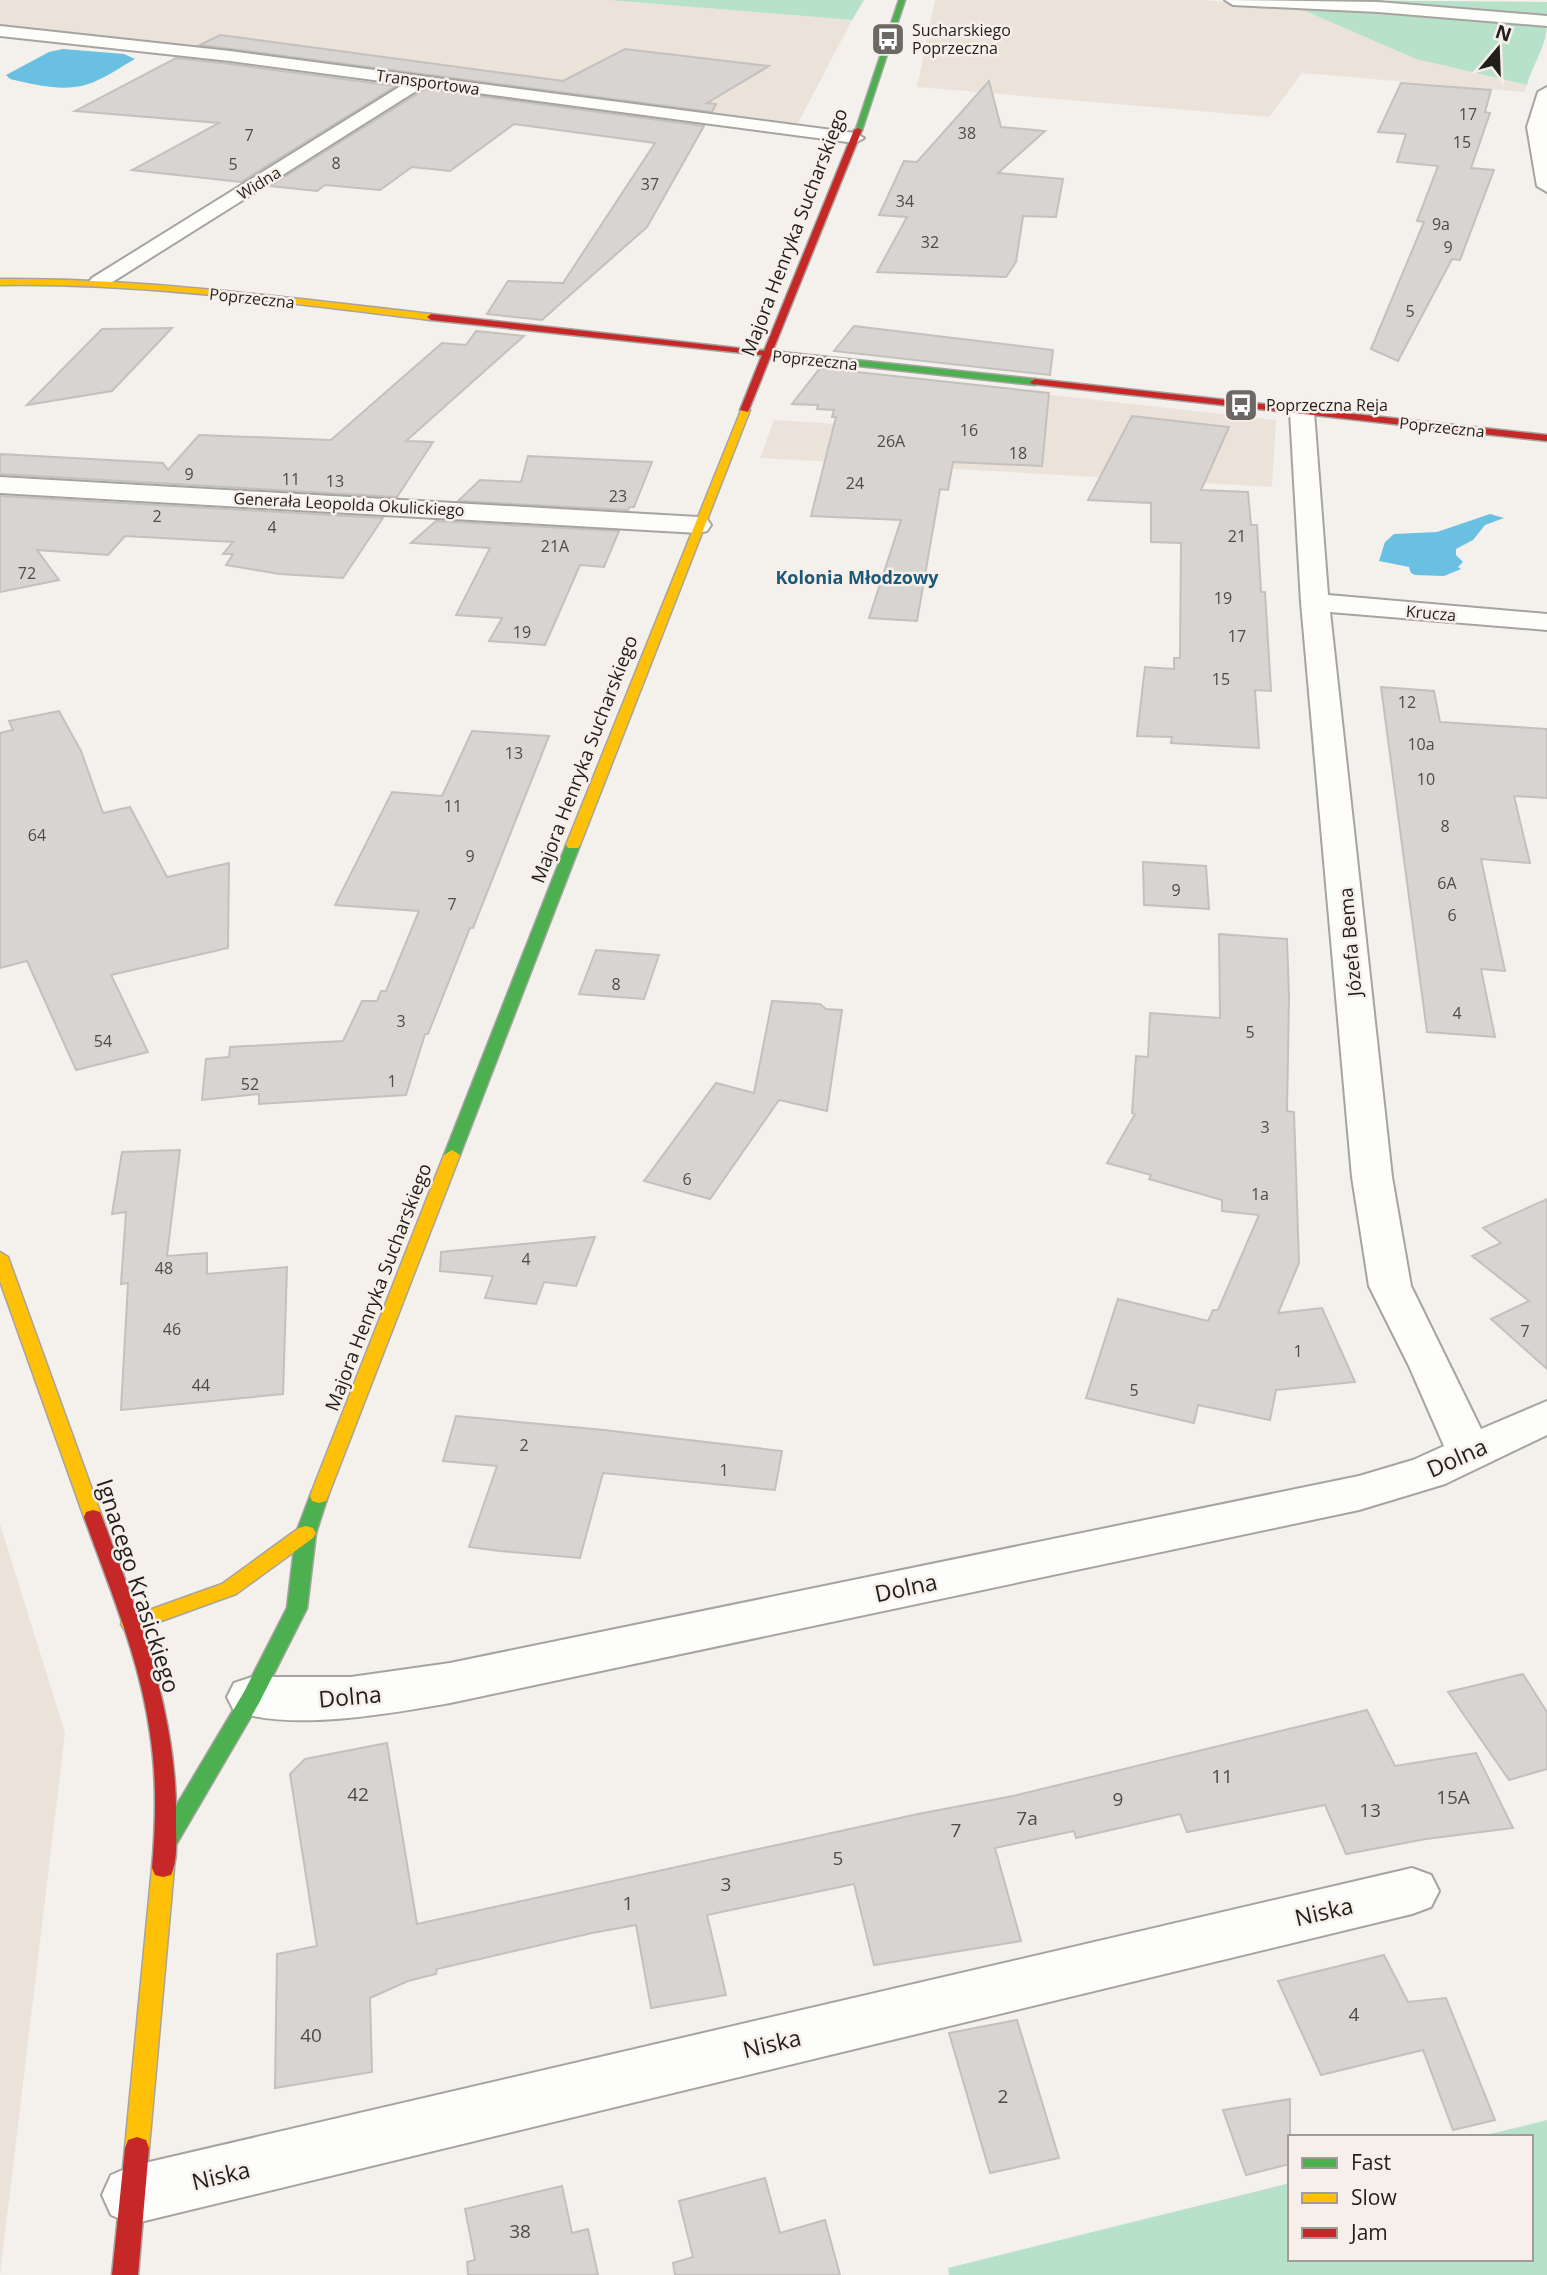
<svg xmlns="http://www.w3.org/2000/svg" width="1547" height="2275" font-family="'Open Sans',sans-serif">
<style>
.built{fill:#ebe2da}
.green{fill:#b8e1ca}
.water{fill:#69c0e1}
.building{fill:#d7d4d2;stroke:#c4c0be;stroke-width:2}
.lines{fill:none;stroke-linecap:round;stroke-linejoin:round}
.street-casing{stroke:#a6a4a1;stroke-width:4}
.fast-casing{stroke:#a6a4a1;stroke-width:3}
.slow-casing{stroke:#a6a4a1;stroke-width:3}
.jam-casing{stroke:#a6a4a1;stroke-width:3}
.street{fill:#fdfdfc;fill-rule:evenodd}
.fast{fill:#4caf50;fill-rule:evenodd}
.slow{fill:#ffc107;fill-rule:evenodd}
.jam{fill:#c62828;fill-rule:evenodd}
.labels{text-anchor:middle;stroke-width:5;stroke-linejoin:round;paint-order:stroke}
.far-poi-label{font-size:16px;fill:#211f1c;stroke:#f7efe9;text-anchor:start}
.far-street-label{font-size:16px;fill:#211f1c;stroke:#f7efe9}
.number-label{font-size:16px;fill:#4e4c4a}
.far-neighbourhood-label{font-size:18px;font-weight:bold;fill:#1b5978;stroke:#f7efe9}
.street-label{font-size:19px;fill:#211f1c;stroke:#f7efe9}
.near-number-label{font-size:19px;fill:#4e4c4a}
.near-street-label{font-size:23px;fill:#211f1c;stroke:#f7efe9}
</style>
<rect width="100%" height="100%" fill="#f4f0ec"/>
<!-- built -->
<path class="built" d="M0,0H608L852,20L797,125L243,53L0,28Z
M935,0H1201L1296,7L1416,59L1527,85L1524,92L1302,73L1269,117L917,87Z
M881,376L1276,420L1272,487L760,458L774,420L868,426Z
M0,1524L65,1733L0,2275Z"/>
<!-- green -->
<path class="green" d="M608,0H864L852,20Z
M1321,0L1547,2V18Z
M1296,7H1332L1547,24C1547,45 1533,64 1527,85L1416,59Z
M1547,2120V2275H949L948,2268L1290,2183V2259H1531V2137H1478Z"/>
<!-- water -->
<path class="water" d="M63,49L124,54L135,59C122,66 110,75 96,81C69,94 37,85 10,79L6,75L49,52Z
M1490,514L1504,518L1485,525L1473,540L1456,549V555L1463,562L1458,567L1461,569L1444,576L1415,575L1411,573L1409,567L1379,561L1385,542L1394,534L1437,532Z"/>
<!-- building -->
<path class="building" d="M220,35L563,81L625,49L769,66L707,103L716,104L712,112L200,45Z
M176,58L230,64L396,86L241,182L132,170L219,123L75,111Z
M989,81L1001,127L1045,131L998,173L1063,179L1056,217L1023,216L1016,262L1006,277L877,272L907,217L879,215L904,161L917,162Z
M1401,83L1491,90L1485,112L1490,113L1471,168L1494,170L1460,260L1452,259L1398,361L1371,349L1424,222L1417,221L1438,166L1397,162L1406,134L1378,132Z
M425,89L704,126L647,227L570,295L542,320L487,314L508,281L563,283L655,143L514,124L450,171L412,167L380,190L325,185L317,191L270,186Z
M854,326L1053,350L1050,375L834,351Z
M172,328L112,391L27,405L102,329Z
M476,331L524,336L406,441L433,442L397,497L0,474V454L163,463L168,470L199,435L331,440L442,343L466,345Z
M820,368L1049,393L1042,466L953,462L948,490L940,489L917,621L869,618L901,520L811,516L836,417H832L834,410L817,409L818,405L792,404Z
M1132,416L1229,427L1201,490L1248,492L1251,525H1257L1261,592H1265L1271,691L1255,690L1259,748L1171,743L1172,737L1137,736L1145,667L1174,669V658H1180L1181,543L1151,542V503L1088,500Z
M528,456L652,462L634,507H630L628,510L458,501L480,480L521,482Z
M0,496L383,518L343,578L280,574L226,565L233,554H223L233,542L125,536L108,555L37,550L59,580L0,592Z
M436,521L619,531L604,567L580,565L545,645L489,641L502,618L456,615L490,548L411,543Z
M1381,687L1434,691L1440,722L1547,729V798L1514,796L1530,863L1481,859L1505,971L1481,969L1495,1037L1427,1032Z
M59,711L81,751L103,813L130,807L167,877L229,863L228,948L111,975L148,1052L76,1070L27,961L0,968V733L13,730L9,721Z
M472,731L549,736L473,928H470L428,1034H425L406,1095L259,1104V1094L202,1100L206,1059L229,1057L230,1047L343,1041L362,1001H377L381,991H386L419,911L335,905L392,792L442,796Z
M1143,862L1206,866L1209,909L1144,905Z
M1219,934L1287,939L1289,997L1287,1111L1294,1112L1299,1263L1278,1313L1322,1308L1355,1382L1276,1390L1270,1420L1198,1405L1194,1423L1086,1398L1118,1299L1208,1321L1213,1310H1218L1259,1215L1222,1211V1200L1149,1179L1151,1175L1107,1163L1135,1114L1132,1113L1136,1056L1148,1057L1150,1013L1220,1018Z
M596,950L659,955L644,999L579,994Z
M772,1001L820,1004L826,1009L842,1010L827,1111L779,1100L710,1199L644,1181L716,1083L754,1093Z
M180,1150L167,1256L207,1253V1274L287,1267L283,1394L121,1410L128,1283L121,1284L126,1212L112,1214L122,1152Z
M1547,1199V1369L1491,1319L1529,1301L1472,1256L1501,1243L1483,1228Z
M595,1237L576,1286L544,1282L536,1304L485,1298L493,1276L440,1271L441,1252Z
M456,1416L604,1430L782,1451L775,1490L603,1473L580,1558L500,1551L469,1547L497,1466L443,1461Z
M1523,1674L1547,1712V1769L1509,1780L1448,1692Z
M1367,1710L1395,1766L1476,1753L1513,1828L1426,1839L1346,1854L1325,1805L1187,1832L1180,1814L1076,1838L1074,1831L995,1848L1021,1941L874,1965L854,1884L707,1915L726,1995L651,2008L636,1925L592,1933L437,1969L436,1974L408,1981L370,1998L372,2072L275,2088L277,1954L317,1946L290,1774L305,1759L387,1743L417,1924L918,1814L1013,1796Z
M1384,1955L1408,2002L1446,1998L1495,2120L1453,2130L1423,2050L1321,2075L1278,1981Z
M1017,2020L1059,2158L990,2173L949,2033Z
M1290,2099V2164L1246,2175L1223,2110Z
M765,2178L780,2233L825,2220L840,2275H675L673,2263L693,2257L679,2201Z
M562,2186L572,2233L588,2229L598,2275H468L467,2262L475,2260L465,2209Z"/>
<g class="lines">
<!-- street casing -->
<g class="street-casing">
<path id="street" d="M1225,0L1378,2L1547,16V26L1378,12L1233,5Z
M0,26L230,51L855,133L864,138L855,143L424,86L106,286H92L89,282L92,278L404,84L230,61L0,36Z
M1547,87V192L1537,186L1527,127L1538,92Z
M1302,405L1310,407L1314,412L1328,595L1547,614V630L1330,612L1392,1177L1411,1286L1481,1429L1547,1401V1435L1445,1484L1359,1510L450,1703C388,1714 294,1731 234,1711L227,1697L234,1683L252,1677H351L450,1663L1359,1476L1413,1460L1444,1446L1409,1366L1369,1286L1352,1177L1301,602L1290,412L1294,407Z
M0,477L698,517L707,519L711,525L707,531L698,533L0,493Z
M1412,1868L1431,1875L1439,1891L1431,1907L1412,1914L132,2224L111,2215L102,2195L111,2175L132,2166Z"/>
</g>
<!-- fast casing -->
<g class="fast-casing">
<path id="fast" d="M899,0H905L862,130L855,132Z
M761,350L1035,379L1040,382L1035,385L758,355L756,353Z
M573,841L580,845L460,1155L452,1160L446,1158L444,1155L566,845Z
M319,1489L326,1491L328,1496L316,1533L307,1608L259,1703L173,1850L165,1853L157,1850L154,1844L157,1838L244,1692L287,1608L296,1533L310,1496L312,1491Z"/>
</g>
<!-- slow casing -->
<g class="slow-casing">
<path id="slow" d="M0,279C145,278 287,298 431,314L435,317L431,320C287,303 145,283 0,285Z
M742,408L750,410L580,845L578,848H568L566,845Z
M452,1150L460,1155L328,1496L326,1501L319,1503L312,1501L310,1496L444,1155Z
M0,1252L8,1257L102,1517L100,1522L93,1524L86,1522L84,1517L0,1281Z
M306,1526L313,1528L316,1533L313,1538L236,1594L131,1632L124,1629L121,1624L124,1619L222,1584L299,1528Z
M163,1859L171,1861L174,1868L149,2148L146,2156L137,2159L128,2156L125,2148L152,1868L155,1861Z"/>
</g>
<!-- jam casing -->
<g class="jam-casing">
<path id="jam" d="M858,128L862,130L748,412L740,410L762,355L431,320L427,317L431,314L764,351L854,130Z
M1035,379L1547,435V441L1032,384L1030,382Z
M93,1510L100,1512L102,1517C139,1617 178,1714 176,1822C176,1838 178,1860 171,1875L163,1877L155,1875L152,1868C156,1823 157,1778 150,1733C140,1659 109,1587 84,1517L86,1512Z
M137,2137L146,2140L149,2148L138,2275H112L125,2148L128,2140Z"/>
</g>
<!-- street -->
<use href="#street" class="street"/>
<!-- fast -->
<use href="#fast" class="fast"/>
<!-- slow -->
<use href="#slow" class="slow"/>
<!-- jam -->
<use href="#jam" class="jam"/>
</g>
<!-- icons -->
<defs>
<g id="bus-square" transform="scale(1.75)"><rect x="-9" y="-9" width="18" height="18" rx="4" fill="#6b6865" stroke="#f7efe9"/><path d="M-5-6H5V4H4V6H2V4H-2V6H-4V4H-5ZM-3.5-4V0h7V-4ZM-3.5 1.2v1.5H-2V1.2ZM2 1.2v1.5H3.5V1.2Z" fill="#fff"/></g>
</defs>
<g fill-rule="evenodd">
<use href="#bus-square" x="888" y="39"/>
<use href="#bus-square" x="1241" y="405"/>
</g>
<g class="labels">
<!-- far-poi labels -->
<g class="far-poi-label">
<text x="912" y="36">Sucharskiego<tspan x="912" dy="18">Poprzeczna</tspan></text>
<text x="1266" y="411">Poprzeczna Reja</text>
</g>
<!-- far-street labels -->
<g class="far-street-label">
<text transform="translate(428 82) rotate(8)" y="6">Transportowa</text>
<text transform="translate(259 183) rotate(-32)" y="6">Widna</text>
<text transform="translate(252 298) rotate(6)" y="6">Poprzeczna</text>
<text transform="translate(815 360) rotate(6)" y="6">Poprzeczna</text>
<text transform="translate(1442 427) rotate(6)" y="6">Poprzeczna</text>
<text transform="translate(349 504) rotate(3)" y="6">Generała Leopolda Okulickiego</text>
<text transform="translate(1431 613) rotate(5)" y="6">Krucza</text>
</g>
<!-- number labels -->
<g class="number-label">
<text x="1468" y="120">17</text>
<text x="967" y="139">38</text>
<text x="249" y="141">7</text>
<text x="1462" y="148">15</text>
<text x="336" y="169">8</text>
<text x="233" y="170">5</text>
<text x="650" y="190">37</text>
<text x="905" y="207">34</text>
<text x="1441" y="230">9a</text>
<text x="930" y="248">32</text>
<text x="1448" y="253">9</text>
<text x="1410" y="317">5</text>
<text x="969" y="436">16</text>
<text x="891" y="447">26A</text>
<text x="1018" y="459">18</text>
<text x="189" y="480">9</text>
<text x="291" y="485">11</text>
<text x="335" y="487">13</text>
<text x="855" y="489">24</text>
<text x="618" y="502">23</text>
<text x="157" y="522">2</text>
<text x="272" y="533">4</text>
<text x="1237" y="542">21</text>
<text x="555" y="552">21A</text>
<text x="27" y="579">72</text>
<text x="1223" y="604">19</text>
<text x="522" y="638">19</text>
<text x="1237" y="642">17</text>
<text x="1221" y="685">15</text>
<text x="1407" y="708">12</text>
<text x="1421" y="750">10a</text>
<text x="514" y="759">13</text>
<text x="1426" y="785">10</text>
<text x="453" y="812">11</text>
<text x="1445" y="832">8</text>
<text x="37" y="841">64</text>
<text x="470" y="862">9</text>
<text x="1447" y="889">6A</text>
<text x="1176" y="896">9</text>
<text x="452" y="910">7</text>
<text x="1452" y="921">6</text>
<text x="616" y="990">8</text>
<text x="1457" y="1019">4</text>
<text x="401" y="1027">3</text>
<text x="1250" y="1038">5</text>
<text x="103" y="1047">54</text>
<text x="392" y="1087">1</text>
<text x="250" y="1090">52</text>
<text x="1265" y="1133">3</text>
<text x="687" y="1185">6</text>
<text x="1260" y="1200">1a</text>
<text x="526" y="1265">4</text>
<text x="164" y="1274">48</text>
<text x="172" y="1335">46</text>
<text x="1525" y="1337">7</text>
<text x="1298" y="1357">1</text>
<text x="201" y="1391">44</text>
<text x="1134" y="1396">5</text>
<text x="524" y="1451">2</text>
<text x="724" y="1476">1</text>
</g>
<!-- far-neighbourhood labels -->
<g class="far-neighbourhood-label">
<text x="857" y="584">Kolonia Młodzowy</text>
</g>
<!-- street labels -->
<g class="street-label">
<text transform="translate(794 232) rotate(-69)" y="7">Majora Henryka Sucharskiego</text>
<text transform="translate(584 759) rotate(-69)" y="7">Majora Henryka Sucharskiego</text>
<text transform="translate(1350 942) rotate(-95)" y="7">Józefa Bema</text>
<text transform="translate(378 1287) rotate(-69)" y="7">Majora Henryka Sucharskiego</text>
</g>
<!-- near-number labels -->
<g class="near-number-label">
<text x="1222" y="1783">11</text>
<text x="358" y="1801">42</text>
<text x="1453" y="1804">15A</text>
<text x="1118" y="1806">9</text>
<text x="1370" y="1817">13</text>
<text x="1027" y="1825">7a</text>
<text x="956" y="1837">7</text>
<text x="838" y="1865">5</text>
<text x="726" y="1891">3</text>
<text x="628" y="1910">1</text>
<text x="1354" y="2021">4</text>
<text x="311" y="2042">40</text>
<text x="1003" y="2103">2</text>
<text x="520" y="2238">38</text>
</g>
<!-- near-street labels -->
<g class="near-street-label">
<text transform="translate(1457 1458) rotate(-24)" y="8">Dolna</text>
<text transform="translate(138 1586) rotate(72)" y="8">Ignacego Krasickiego</text>
<text transform="translate(906 1588) rotate(-12)" y="8">Dolna</text>
<text transform="translate(350 1697) rotate(-5)" y="8">Dolna</text>
<text transform="translate(1324 1912) rotate(-13)" y="8">Niska</text>
<text transform="translate(772 2044) rotate(-13)" y="8">Niska</text>
<text transform="translate(221 2176) rotate(-13)" y="8">Niska</text>
</g>
</g>
<!-- legend -->
<rect x="1288" y="2135" width="245" height="126" fill="#f7efe9" stroke="#a19c97" stroke-width="2"/>
<rect x="1302" y="2158" width="35" height="10" fill="#4caf50" stroke="#a19c97" stroke-width="2"/>
<text x="1351" y="2170" font-size="21" fill="#211f1c">Fast</text>
<rect x="1302" y="2193" width="35" height="10" fill="#ffc107" stroke="#a19c97" stroke-width="2"/>
<text x="1351" y="2205" font-size="21" fill="#211f1c">Slow</text>
<rect x="1302" y="2228" width="35" height="10" fill="#c62828" stroke="#a19c97" stroke-width="2"/>
<text x="1351" y="2240" font-size="21" fill="#211f1c">Jam</text>
<!-- north arrow -->
<g transform="translate(1498 49) rotate(19)" stroke="#f7efe9" stroke-width="5" paint-order="stroke">
<path d="M0-5L12 26L0 18L-12 26Z" fill="#211f1c"/>
<text y="-10" font-size="19" font-weight="bold" text-anchor="middle" fill="#211f1c">N</text>
</g>
</svg>
